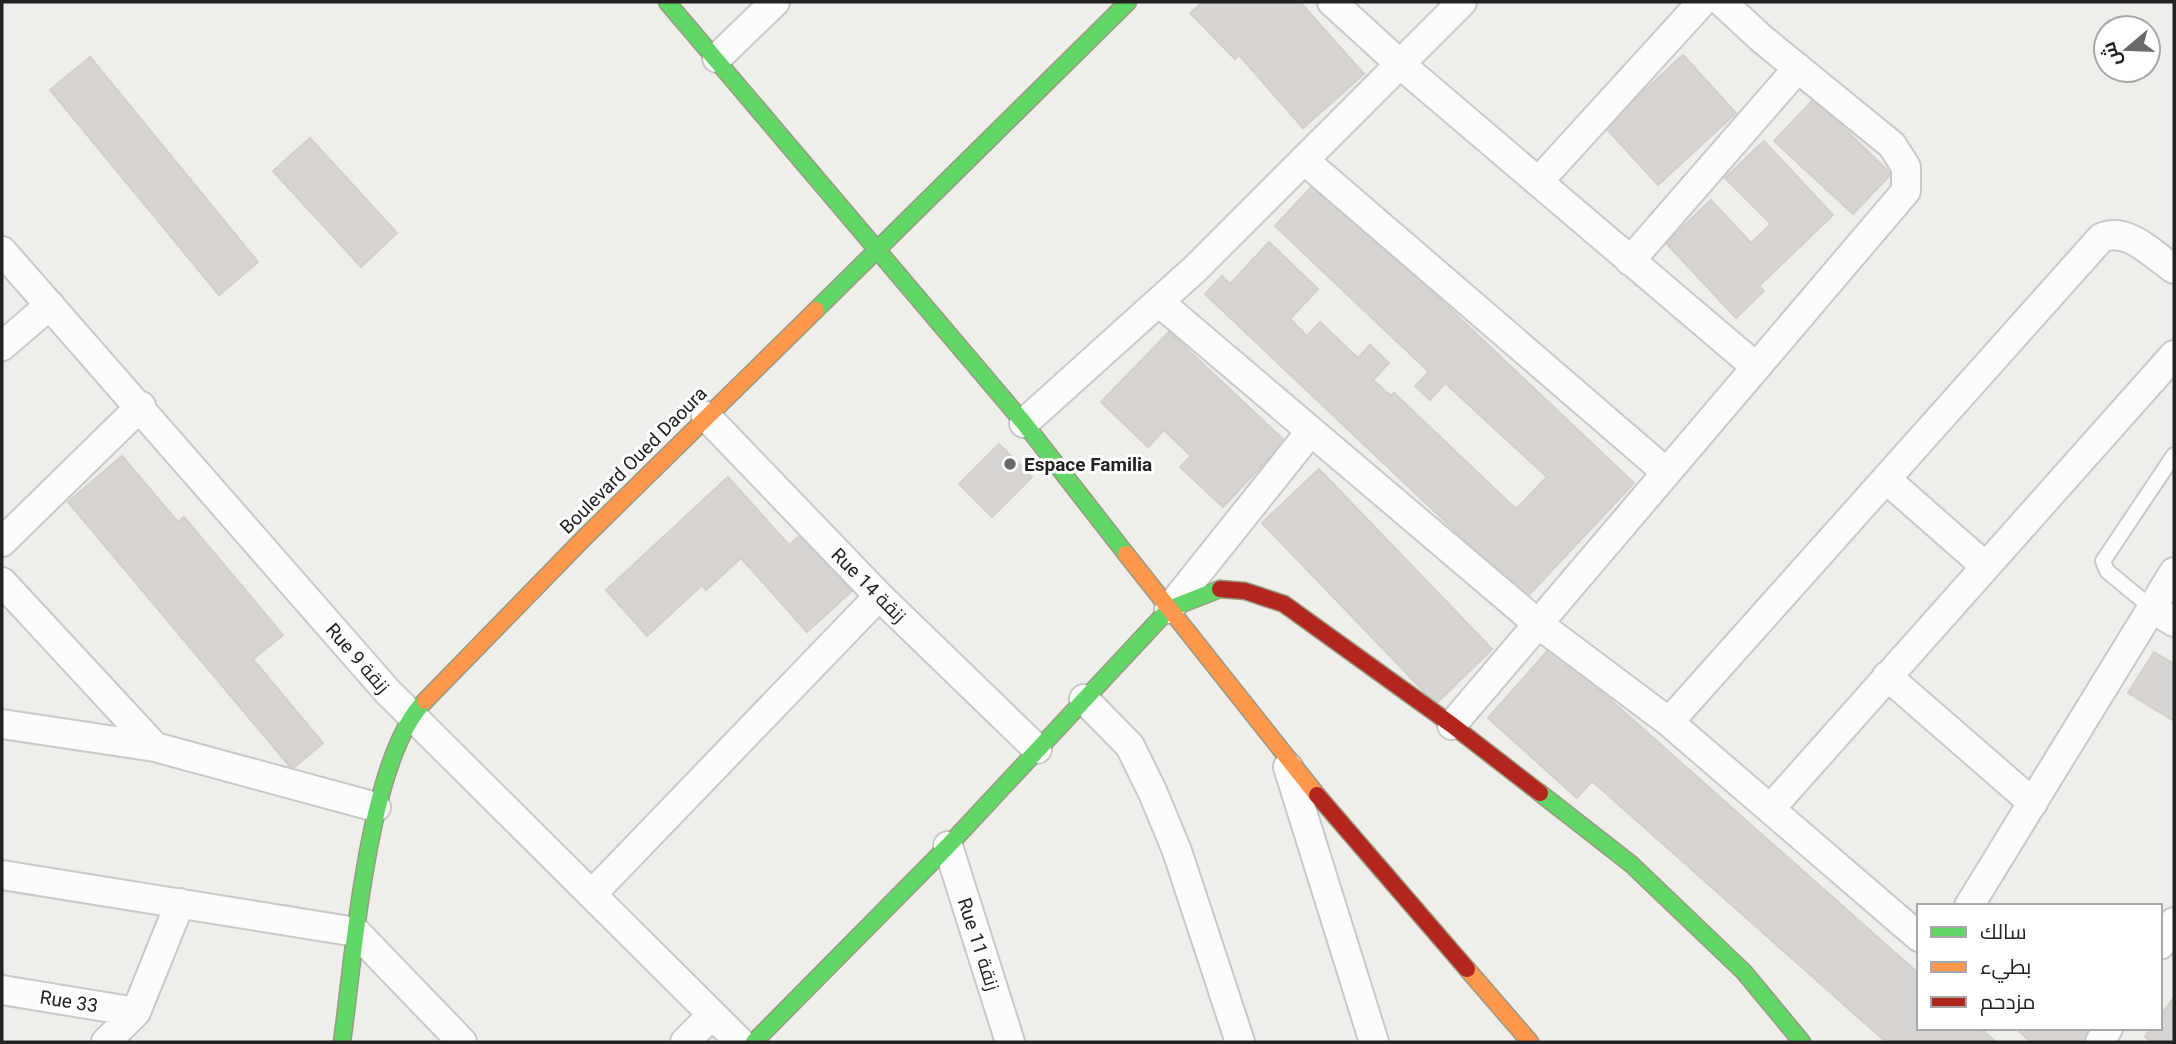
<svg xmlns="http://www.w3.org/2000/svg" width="2176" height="1044" font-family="Roboto,Cairo,sans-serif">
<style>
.building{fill:#d7d4d2;stroke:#d3d0cc;stroke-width:2}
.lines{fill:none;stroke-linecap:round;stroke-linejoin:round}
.lane-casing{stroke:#c9c8c7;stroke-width:18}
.street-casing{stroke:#c9c8c7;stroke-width:32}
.fast-casing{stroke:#999a82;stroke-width:19}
.slow-casing{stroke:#999a82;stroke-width:19}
.jam-casing{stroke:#999a82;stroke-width:19}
.lane{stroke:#fdfcfc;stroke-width:14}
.street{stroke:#fdfcfc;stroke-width:28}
.fast{stroke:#63d668;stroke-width:16}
.slow{stroke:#ff974d;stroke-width:16}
.jam{stroke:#b3261e;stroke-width:16}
.poi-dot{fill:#6a6968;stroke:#fff;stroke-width:2.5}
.labels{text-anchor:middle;stroke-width:6;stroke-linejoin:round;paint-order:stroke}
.street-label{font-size:19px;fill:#222;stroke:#fff}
.poi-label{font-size:19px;font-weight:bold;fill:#222;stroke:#fff;text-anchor:start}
</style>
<rect width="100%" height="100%" fill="#f0eeeb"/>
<!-- building -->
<path class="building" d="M1203,2H1300L1364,74L1303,128L1239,55L1235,59L1190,13Z
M1683,55L1736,113L1658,185L1605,127Z
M90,57L258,262L219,295L50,90Z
M1814,99L1891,174L1853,214L1774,141Z
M310,138L397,233L361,267L273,171Z
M1764,141L1833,215L1759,286L1764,291L1736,318L1666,243L1711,200L1751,243L1771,224L1725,178Z
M1316,182L1634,483L1526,598L1205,294L1222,276L1230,284L1269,242L1318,289L1290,319L1307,336L1320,322L1358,358L1370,345L1389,363L1373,380L1391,396L1394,393L1516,509L1547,477L1445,383L1430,400L1415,386L1429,372L1275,226Z
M1169,332L1285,441L1223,507L1180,467L1191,456L1164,430L1148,447L1101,402Z
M999,444L1032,477L992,517L959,484Z
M122,456L178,522L184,517L283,635L253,659L323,743L292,769L68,502Z
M1319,469L1492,649L1436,704L1262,523Z
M728,477L789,545L802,534L852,591L807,632L741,558L706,590L702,585L647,636L606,590Z
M1551,647L1919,974V1028H1980L1996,1042H1886L1592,781L1577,798L1488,718Z
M2154,652L2174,664V721L2128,693Z
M2172,1000L2174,1042H2153L2145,1037L2151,1028H2160V1016Z
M2015,1028H2097L2085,1042H2031Z"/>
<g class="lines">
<!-- lane casing -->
<g class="lane-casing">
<path id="lane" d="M2153,609L2107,571L2103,561L2174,455"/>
</g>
<!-- street casing -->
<g class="street-casing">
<path id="street" d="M1332,2L1400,64L1756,367
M717,58L775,2
M1304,160L1666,472
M1538,182L1702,2
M2,251L387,691L740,1042
M1630,261L1798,68
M1159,302L1537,623L1669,722L1919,937
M2,346L50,305
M706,416L879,596L1037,749
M1024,423L1195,269L1462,2
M1886,479L1985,566
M2,542L141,406
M2,582L155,747
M1169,609L1311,431
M2153,609L2174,622
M1887,676L2033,803
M1084,699L1130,746L1153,793L1177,851L1240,1042
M1669,722L2101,238C2127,226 2152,254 2174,269
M2,724L155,747L376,807
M1452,725L1906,191V167L1892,145L1762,39L1722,2
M1288,767L1374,1042
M1771,808L2174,355
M948,846L1010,1042
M2,875L356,932L462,1042
M593,893L879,596
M1969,906L2174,572
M2160,945L2174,922
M2,990L136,1012
M106,1042L136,1012L180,903
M685,1042L712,1015
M2100,1042L2108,1028"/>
</g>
<!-- fast casing -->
<g class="fast-casing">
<path id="fast" d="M667,2L1024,423L1126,554
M816,310L1128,2
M1540,793L1631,864L1744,972L1802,1042
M342,1042C354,958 367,759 425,701
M754,1042L948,846L1169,609L1220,589"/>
</g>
<!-- slow casing -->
<g class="slow-casing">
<path id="slow" d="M1126,554L1317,795
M425,701L586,536L816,310
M1467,969L1530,1042"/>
</g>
<!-- jam casing -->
<g class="jam-casing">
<path id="jam" d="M1220,589L1245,591L1284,604L1452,725L1540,793
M1317,795L1467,969"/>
</g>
<!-- lane -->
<use href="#lane" class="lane"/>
<!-- street -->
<use href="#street" class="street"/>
<!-- fast -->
<use href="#fast" class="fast"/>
<!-- slow -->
<use href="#slow" class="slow"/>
<!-- jam -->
<use href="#jam" class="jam"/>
</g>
<!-- markers -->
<circle class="poi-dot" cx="1010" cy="464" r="7"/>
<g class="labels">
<!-- street labels -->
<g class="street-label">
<text transform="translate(633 460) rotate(-45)" y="7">Boulevard Oued Daoura</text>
<text transform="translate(869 585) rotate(45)" y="7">Rue 14 زنقة</text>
<text transform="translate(358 658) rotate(49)" y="7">Rue 9 زنقة</text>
<text transform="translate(979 944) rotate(72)" y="7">Rue 11 زنقة</text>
<text transform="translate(69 1001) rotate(9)" y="7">Rue 33</text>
</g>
<!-- poi labels -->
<g class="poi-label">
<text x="1024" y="471">Espace Familia</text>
</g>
</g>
<!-- border -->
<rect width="2176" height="1044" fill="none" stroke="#222222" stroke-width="7"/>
<!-- legend -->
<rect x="1917" y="904" width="245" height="126" fill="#ffffff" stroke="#a7a7a7" stroke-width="2"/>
<rect x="1931" y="927" width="35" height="10" fill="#63d668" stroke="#a7a7a7" stroke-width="2"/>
<text x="1980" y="939" font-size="21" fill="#222222">سالك</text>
<rect x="1931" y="962" width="35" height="10" fill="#ff974d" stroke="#a7a7a7" stroke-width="2"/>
<text x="1980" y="974" font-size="21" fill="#222222">بطيء</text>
<rect x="1931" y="997" width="35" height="10" fill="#b3261e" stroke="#a7a7a7" stroke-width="2"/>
<text x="1980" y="1009" font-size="21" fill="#222222">مزدحم</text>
<!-- north arrow -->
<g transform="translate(2127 49) rotate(251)"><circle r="33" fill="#ffffff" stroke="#a7a7a7" stroke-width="2"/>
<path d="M0-5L12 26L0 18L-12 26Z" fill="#6a6968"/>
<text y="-10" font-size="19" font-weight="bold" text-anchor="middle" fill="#222222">ش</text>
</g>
</svg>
